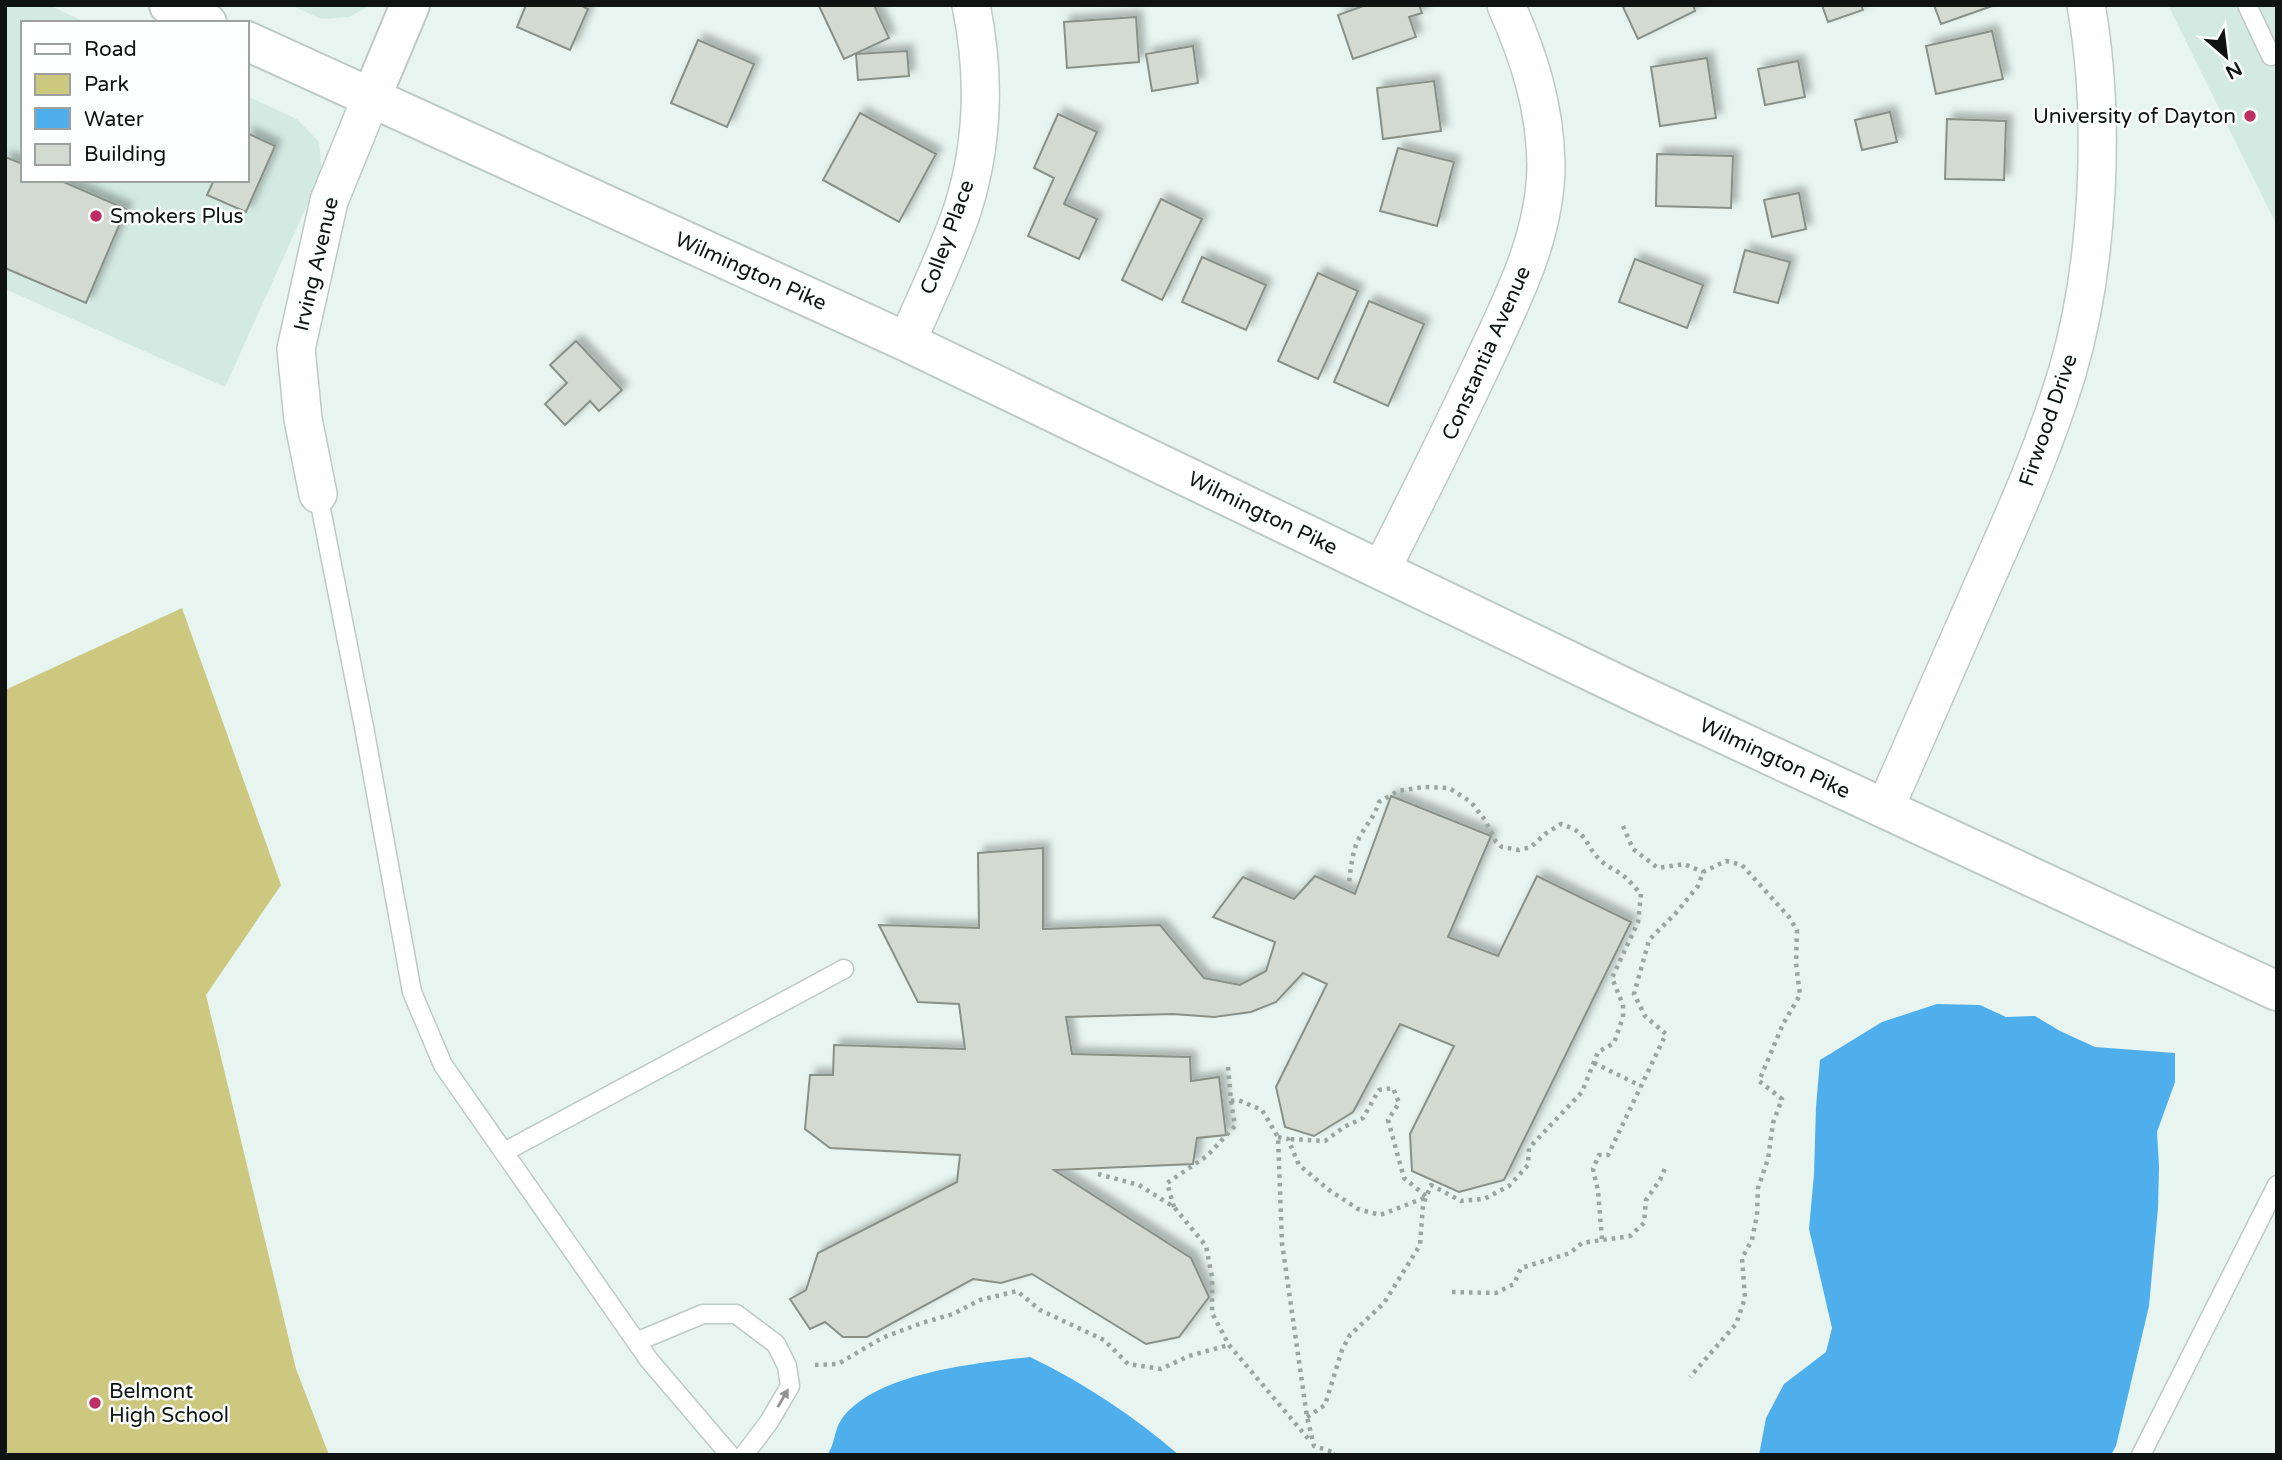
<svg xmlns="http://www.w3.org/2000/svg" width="2282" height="1460" font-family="'Varela Round',sans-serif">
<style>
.built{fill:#d3eae2}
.green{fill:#ccc880}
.water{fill:#4fafed}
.building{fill:#d3dad1;stroke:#899087;stroke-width:2;filter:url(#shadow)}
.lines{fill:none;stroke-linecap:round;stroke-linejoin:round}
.service-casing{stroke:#bdcac5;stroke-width:21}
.minor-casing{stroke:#bdcac5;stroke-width:40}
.tertiary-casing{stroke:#bdcac5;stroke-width:42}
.primary-casing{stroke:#bdcac5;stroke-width:42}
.path{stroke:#9aa4a1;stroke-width:4.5;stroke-dasharray:3.5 5;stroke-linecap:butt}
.service{stroke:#fff;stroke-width:18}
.minor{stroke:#fff;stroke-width:37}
.tertiary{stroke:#fff;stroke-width:38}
.primary{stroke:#fff;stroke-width:38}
.oneway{fill:#939594}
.poi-dot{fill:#bd3064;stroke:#fcfffe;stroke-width:2.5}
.labels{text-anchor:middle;stroke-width:5;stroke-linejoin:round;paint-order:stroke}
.poi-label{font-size:21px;fill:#0f1412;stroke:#fcfffe;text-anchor:start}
.street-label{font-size:21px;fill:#0f1412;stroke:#fcfffe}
</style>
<defs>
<filter id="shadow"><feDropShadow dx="6" dy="-6" stdDeviation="3.5" flood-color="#0004"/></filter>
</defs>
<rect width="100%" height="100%" fill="#e7f4ef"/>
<!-- built -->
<path class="built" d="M5,5H49L87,23H23V180H247V96L297,119L319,142L322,172L225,387L5,289Z
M291,5H371L349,17L321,19Z
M2168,5H2277V226Z"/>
<!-- green -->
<path class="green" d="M182,608L281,885L206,995L296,1369L329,1455H5V690Z"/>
<!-- water -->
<path class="water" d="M1937,1004L1980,1005L2006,1017L2035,1016L2060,1031L2095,1047L2175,1053V1082L2157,1132L2159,1166L2158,1208L2149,1306L2116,1446L2111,1455H1759L1766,1418L1784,1384L1826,1352L1832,1328L1809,1229L1814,1174L1816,1107L1820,1060L1882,1022Z
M1030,1357C1084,1383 1134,1416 1179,1455H827C835,1445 834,1430 841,1420C874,1373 977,1363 1030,1357Z"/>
<!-- building -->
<path class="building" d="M526,5H580L588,9L570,50L517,27Z
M874,5L889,38L844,59L819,6Z
M1366,5H1419L1422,13L1409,17L1416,37L1353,59L1338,15Z
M1622,5H1693L1695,11L1638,39Z
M1822,5H1861L1863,10L1828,22Z
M1934,5H1991L1992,6L1941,24Z
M1136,17L1139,62L1067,68L1064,22Z
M1992,31L2003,79L1936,94L1926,46Z
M698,40L754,64L727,127L671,103Z
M1193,46L1198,83L1152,91L1146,54Z
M907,51L909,76L858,80L856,54Z
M1707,58L1716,118L1660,126L1651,67Z
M1798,61L1805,97L1765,105L1758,69Z
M1434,81L1441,131L1383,139L1377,88Z
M1890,112L1897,142L1862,150L1855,120Z
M860,113L936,154L899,222L823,180Z
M1058,114L1097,132L1064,204L1097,219L1079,259L1028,236L1054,178L1034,168Z
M1947,119L2006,121L2004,180L1945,179Z
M247,133L275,146L246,212L207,195L214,180H247Z
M1398,148L1454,162L1437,226L1380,211Z
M1657,154L1733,156L1731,208L1656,206Z
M5,157L23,164V180H59L126,209L86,303L5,268Z
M1799,193L1806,229L1772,237L1764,200Z
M1161,199L1202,219L1162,300L1122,280Z
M1745,250L1790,262L1778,303L1734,292Z
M1202,257L1266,285L1246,330L1182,302Z
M1635,259L1703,285L1687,328L1619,302Z
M1318,273L1358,291L1318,379L1278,361Z
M1369,301L1424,324L1388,406L1334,382Z
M576,341L622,390L599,411L590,401L565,425L545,404L567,383L550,365Z
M1391,796L1491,836L1448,937L1498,956L1537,876L1631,922L1504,1180L1459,1192L1412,1171L1410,1134L1454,1046L1400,1024L1353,1112L1314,1136L1285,1127L1276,1087L1327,984L1303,973L1276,1002L1251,1012L1214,1017L1173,1014L1066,1017L1072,1054L1190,1057L1191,1081L1219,1077L1226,1135L1197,1138L1193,1164L1054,1170L1191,1258L1209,1297L1179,1337L1146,1344L1032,1274L1001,1283L973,1279L867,1337H843L825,1322L810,1329L790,1299L806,1290L818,1253L957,1182L960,1155L830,1148L805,1129L810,1075H833L834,1045L965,1049L959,1004L918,1002L879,925L979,928L978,853L1043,848V929L1160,925L1204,978L1240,985L1266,971L1275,942L1213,917L1243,877L1294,899L1315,876L1355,894Z"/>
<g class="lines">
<!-- service casing -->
<g class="service-casing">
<path id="service" d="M2247,5L2271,56
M318,494L364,727L412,992L443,1065L649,1360L730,1455
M504,1152L844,969
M636,1342L703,1314H736L776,1344L787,1366L790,1386L769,1422L744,1455
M2141,1455L2277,1185"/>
</g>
<!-- minor casing -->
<g class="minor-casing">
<path id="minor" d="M907,342C925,299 949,251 963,208C984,141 985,73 971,5
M318,494L303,419L296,349L329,201L371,98
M1381,570C1415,503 1448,437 1480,369C1510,304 1546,238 1546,164C1545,106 1529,57 1506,5
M1885,808C1918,734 1950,660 1983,585C2014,516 2045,446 2067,373C2099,266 2106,116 2086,5"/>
</g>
<!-- tertiary casing -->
<g class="tertiary-casing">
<path id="tertiary" d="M371,98L410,5"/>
</g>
<!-- primary casing -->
<g class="primary-casing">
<path id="primary" d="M169,5L207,23
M247,41L907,342L1636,693L2277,991"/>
</g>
<!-- path -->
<path class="path" d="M1623,826L1633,849L1658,868L1684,864L1703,872
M1594,1063L1641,1086
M1228,1067L1231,1101L1238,1100L1262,1110L1278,1137L1282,1243L1307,1417L1314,1446L1336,1453L1335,1455
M1278,1137L1288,1139L1299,1165L1329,1190L1358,1209L1380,1215L1427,1197L1404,1178L1388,1120L1399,1103L1393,1088L1379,1090L1363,1118L1344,1127L1325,1141L1288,1139
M1098,1174L1139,1185L1174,1207L1206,1246L1212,1277V1313L1229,1345L1311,1442
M1174,1207L1167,1183L1207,1156L1235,1126L1231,1101
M1602,1239L1598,1191L1593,1169L1599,1155H1608L1666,1034L1645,1016L1634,994L1649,940L1675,914L1698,886L1703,872L1726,861L1742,865L1789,917L1797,930L1796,963L1800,995L1783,1024L1759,1081L1782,1099L1773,1123L1768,1159L1758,1188L1757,1215L1752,1240L1742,1258L1745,1298L1736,1324L1690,1377
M1452,1292L1496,1293L1514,1284L1521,1268L1570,1253L1582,1243L1630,1236L1644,1223L1646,1200L1660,1180L1666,1166
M815,1365L838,1364L882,1338L922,1323L953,1314L980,1300L1017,1291L1040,1310L1104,1340L1128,1364L1161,1369L1189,1356L1229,1345
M1307,1417L1325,1405L1342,1350L1350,1335L1384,1303L1420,1245L1423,1205L1431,1185L1461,1201L1484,1199L1509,1186L1528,1165L1529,1148L1582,1092L1598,1052L1614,1043L1623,1017V1005L1612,978L1638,922L1641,894C1636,889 1631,882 1625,877C1618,871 1609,868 1601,861C1583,844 1590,833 1561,824L1545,834L1531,847L1519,850L1502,847L1496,842L1485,820L1471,802L1449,788L1423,787L1398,791L1379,802C1375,816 1366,825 1359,838C1352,852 1351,867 1349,883"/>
<!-- service -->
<use href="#service" class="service"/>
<!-- minor -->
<use href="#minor" class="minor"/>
<!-- tertiary -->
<use href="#tertiary" class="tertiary"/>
<!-- primary -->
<use href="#primary" class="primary"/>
</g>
<!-- one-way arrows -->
<defs><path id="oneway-solid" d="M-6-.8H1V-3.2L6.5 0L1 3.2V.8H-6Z" transform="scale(1.75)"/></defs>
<use class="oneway" href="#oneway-solid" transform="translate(783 1398) rotate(-60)"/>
<!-- markers -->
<g class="poi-dot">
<circle cx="2250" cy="116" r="7"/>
<circle cx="96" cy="216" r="7"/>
<circle cx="95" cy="1403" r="7"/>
</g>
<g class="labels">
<!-- poi labels -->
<g class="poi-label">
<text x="2236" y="123" text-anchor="end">University of Dayton</text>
<text x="110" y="223">Smokers Plus</text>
<text x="109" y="1398">Belmont<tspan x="109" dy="24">High School</tspan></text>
</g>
<!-- street labels -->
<g class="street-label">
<text transform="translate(947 237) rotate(-70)" y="7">Colley Place</text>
<text transform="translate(316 264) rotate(-77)" y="7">Irving Avenue</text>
<text transform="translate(751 271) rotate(24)" y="7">Wilmington Pike</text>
<text transform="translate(1486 353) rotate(-66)" y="7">Constantia Avenue</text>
<text transform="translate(2048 420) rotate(-71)" y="7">Firwood Drive</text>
<text transform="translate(1263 513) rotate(26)" y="7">Wilmington Pike</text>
<text transform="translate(1775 758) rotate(25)" y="7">Wilmington Pike</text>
</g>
</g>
<!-- border -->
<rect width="2282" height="1460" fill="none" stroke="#0f1412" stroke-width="14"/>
<!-- legend -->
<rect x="21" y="21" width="228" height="161" fill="#fcfffe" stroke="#9da1a0" stroke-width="2"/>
<rect x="35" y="44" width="35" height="10" fill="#ffffff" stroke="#9da1a0" stroke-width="2"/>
<text x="84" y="56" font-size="21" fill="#0f1412">Road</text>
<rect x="35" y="74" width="35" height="21" fill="#ccc880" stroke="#9da1a0" stroke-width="2"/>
<text x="84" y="91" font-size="21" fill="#0f1412">Park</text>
<rect x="35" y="108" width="35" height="21" fill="#4fafed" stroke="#9da1a0" stroke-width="2"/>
<text x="84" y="126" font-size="21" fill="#0f1412">Water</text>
<rect x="35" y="144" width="35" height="21" fill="#d3dad1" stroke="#9da1a0" stroke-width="2"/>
<text x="84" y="161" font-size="21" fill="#0f1412">Building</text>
<!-- north arrow -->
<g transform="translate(2226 56) rotate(152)" stroke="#fcfffe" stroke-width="5" paint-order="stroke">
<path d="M0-5L12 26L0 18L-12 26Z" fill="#0f1412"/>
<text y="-10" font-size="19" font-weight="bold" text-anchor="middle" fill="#0f1412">N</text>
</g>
</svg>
